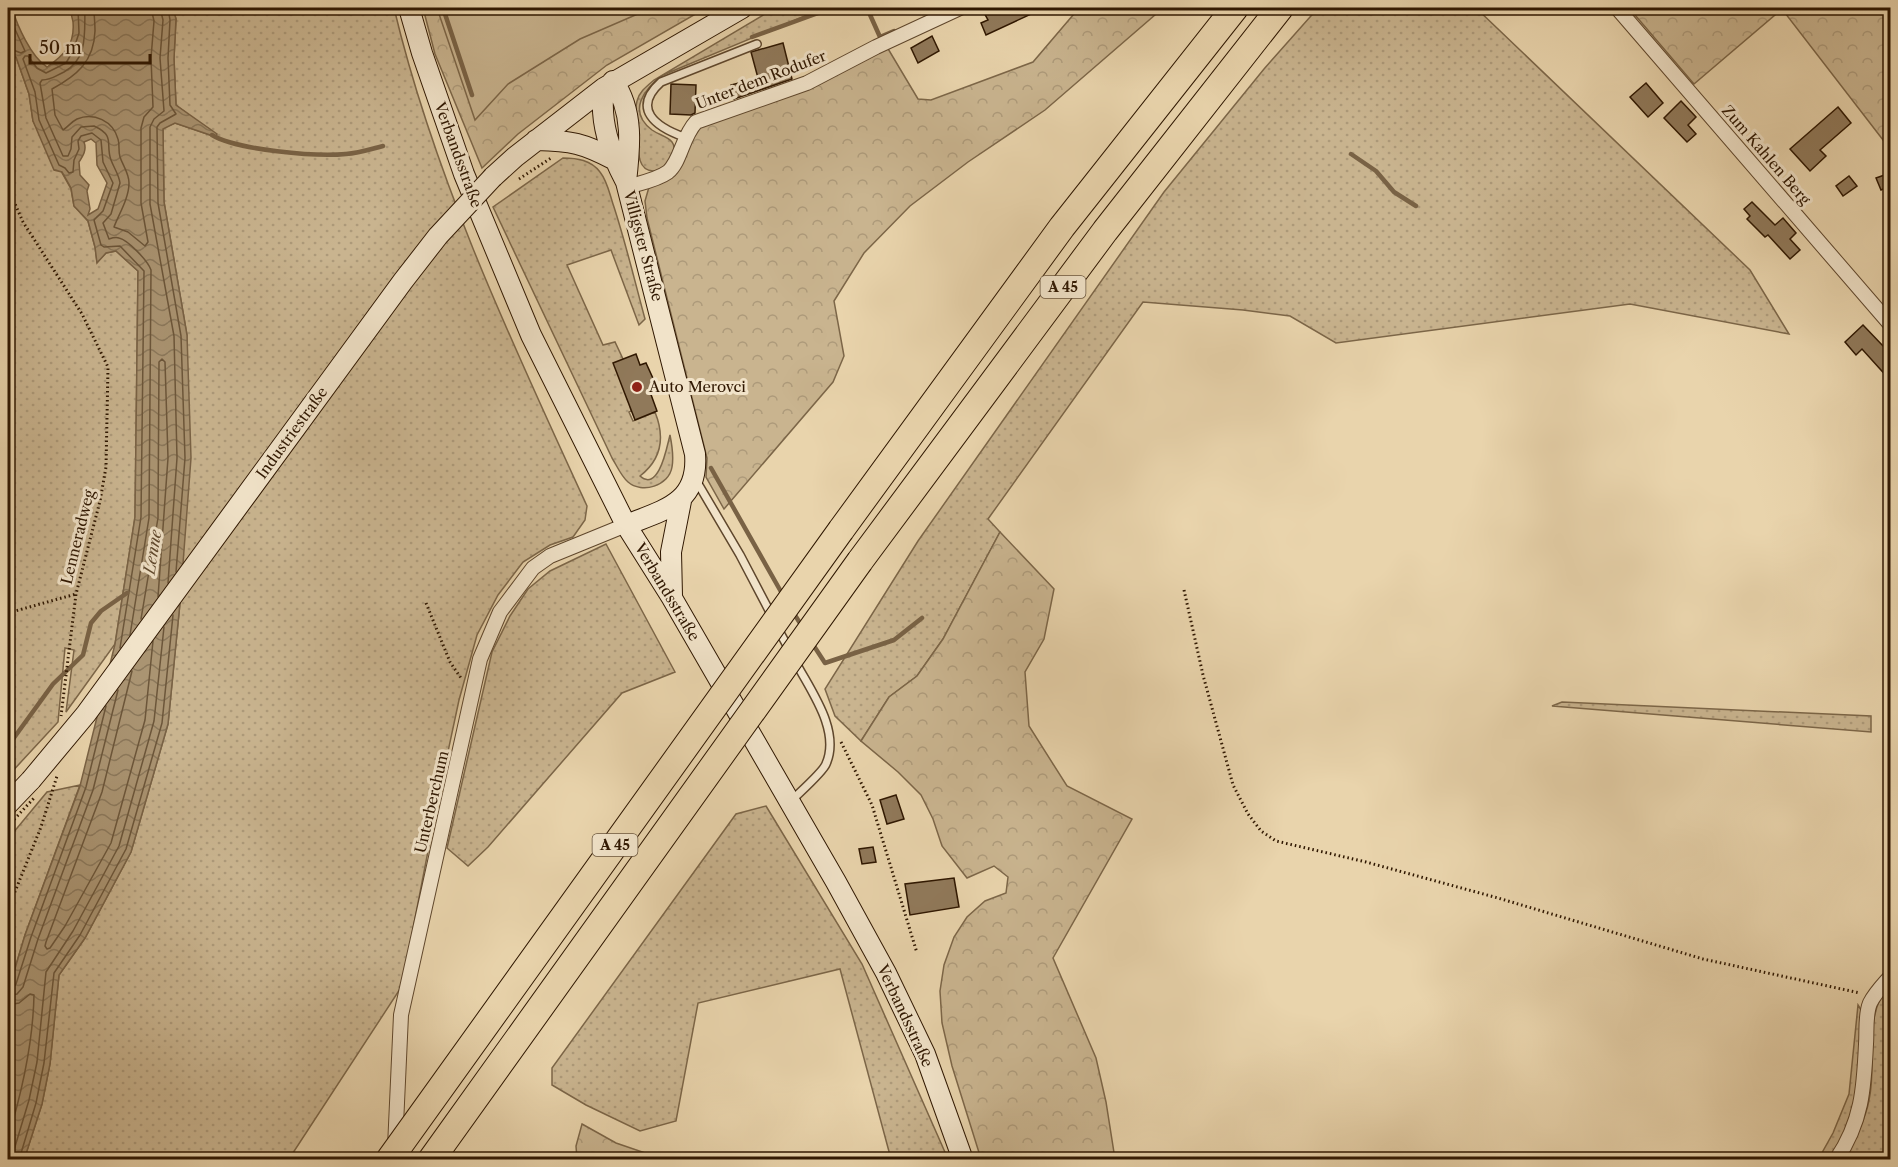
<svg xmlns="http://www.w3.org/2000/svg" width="1898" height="1167" font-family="'Libre Caslon Text',serif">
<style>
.grass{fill:url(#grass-dots);stroke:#7c6648;stroke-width:1.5}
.forest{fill:url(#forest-crowns);stroke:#7c6648;stroke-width:1.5}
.park{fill:#c9b48f;stroke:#7c6648;stroke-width:1.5}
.water{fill:url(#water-waves);stroke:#796245;stroke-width:1.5;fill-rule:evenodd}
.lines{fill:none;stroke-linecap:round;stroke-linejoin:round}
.shore{stroke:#6c563a;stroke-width:1.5}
.stream{stroke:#796245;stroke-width:4.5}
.building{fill:#90795a;stroke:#2f1701;stroke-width:1.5}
.lane-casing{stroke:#5e462c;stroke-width:10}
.street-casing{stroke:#5e462c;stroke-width:16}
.secondary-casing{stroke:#2f1701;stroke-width:22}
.highway-casing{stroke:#2f1701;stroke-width:28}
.path{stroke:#2f1701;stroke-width:3;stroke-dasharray:1.5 3;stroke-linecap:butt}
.lane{stroke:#f1e3c9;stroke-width:7}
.street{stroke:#f1e3c9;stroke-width:14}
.secondary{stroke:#f1e3c9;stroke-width:20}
.highway{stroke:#e9d4ac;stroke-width:26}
.secondary-bridge-casing{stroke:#2f1701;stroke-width:22;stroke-linecap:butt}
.highway-bridge-casing{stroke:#2f1701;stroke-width:28;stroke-linecap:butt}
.path-bridge{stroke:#2f1701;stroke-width:3;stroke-dasharray:1.5 3;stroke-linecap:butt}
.secondary-bridge{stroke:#f1e3c9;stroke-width:20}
.highway-bridge{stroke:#e9d4ac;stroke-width:26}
.poi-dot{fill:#8f2418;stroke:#f1e3c9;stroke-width:2}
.labels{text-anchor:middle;stroke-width:6;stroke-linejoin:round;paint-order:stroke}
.shield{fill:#f1e3c9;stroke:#69543d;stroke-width:1.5}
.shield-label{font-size:14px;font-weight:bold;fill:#2f1701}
.street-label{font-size:15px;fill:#2f1701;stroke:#f1e3c9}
.poi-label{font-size:15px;fill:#2f1701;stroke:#f1e3c9;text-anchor:start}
.water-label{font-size:16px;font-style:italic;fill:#60492e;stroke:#f1e3c9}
</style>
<defs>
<pattern id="grass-dots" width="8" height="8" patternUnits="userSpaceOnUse" patternTransform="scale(1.5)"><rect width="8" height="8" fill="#c9b48f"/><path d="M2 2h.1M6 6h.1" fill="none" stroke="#ad9a7a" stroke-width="1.8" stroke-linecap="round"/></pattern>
<pattern id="forest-crowns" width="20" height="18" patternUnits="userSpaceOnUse" patternTransform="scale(1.5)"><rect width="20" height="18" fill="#c9b48f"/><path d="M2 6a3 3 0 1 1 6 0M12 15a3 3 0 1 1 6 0" fill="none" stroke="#ad9a7a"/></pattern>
<pattern id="water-waves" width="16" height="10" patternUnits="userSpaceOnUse" patternTransform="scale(1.5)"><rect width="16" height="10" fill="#aa9472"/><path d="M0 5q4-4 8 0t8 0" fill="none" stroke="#8b785b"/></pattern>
</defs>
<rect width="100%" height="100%" fill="#e9d4ac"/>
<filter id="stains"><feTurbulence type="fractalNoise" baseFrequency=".00333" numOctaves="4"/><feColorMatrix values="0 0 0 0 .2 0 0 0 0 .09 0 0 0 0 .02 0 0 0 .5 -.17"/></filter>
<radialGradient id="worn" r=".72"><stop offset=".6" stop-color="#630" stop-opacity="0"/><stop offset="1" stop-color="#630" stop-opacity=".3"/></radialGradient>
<!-- grass -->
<path class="grass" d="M173,8H394C435,180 513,345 587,506L585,520L573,537L550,545L523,562L498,595L477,635L459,700L440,789L402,986L289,1159L24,1160L42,1104L50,1064L59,975L85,938L131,852L168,724L180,603L187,335L164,202L163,128L175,123L216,137L176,105L174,58L176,19Z
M775,8H824L663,75C644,89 627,111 652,130C659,135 667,136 672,142C680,152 665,172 653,171C635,170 639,146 638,133C637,122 634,112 637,101C639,92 647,86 654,80Z
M1318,8H1476L1750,270L1789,334L1630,304L1336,343L1290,316L1243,310L1143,302L988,519L1000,532L943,639L917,676L889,697L861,741L835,716L825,689L918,541L1164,192L1264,69Z
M8,53L16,57L29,94L33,121L71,189L74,206L88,221L95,247L97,262L106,253L116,251L138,271L135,517L115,644L66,712L74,650L65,648L58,722L8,776Z
M563,158C577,158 591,160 600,172C608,182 610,196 614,207C626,244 635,282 645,319L639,325L611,250L567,265L603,345L615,342L623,359L631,411L629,412L633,421L655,412C665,437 662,459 640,476C659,493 667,446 670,435C672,445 674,456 672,467C669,486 642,494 628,482C621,476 617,466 612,458L493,207Z
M606,544L675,672L622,693L488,847L468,866L447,848L492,652L510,616L528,589L550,571Z
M1562,702L1871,716V732L1552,706Z
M80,785L25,935L8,991V839L47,792Z
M766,806L862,964L948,1159H891L840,969L698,1003L676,1121L640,1131L586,1105L552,1085V1068L736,814Z
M1890,984V1159L1842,1160C1853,1141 1865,1122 1869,1100C1878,1061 1861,1017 1890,984Z
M1858,1005L1863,1013L1861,1060L1852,1118L1832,1159L1818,1160L1833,1133L1849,1094Z"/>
<!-- forest -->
<path class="forest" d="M423,8H706L607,65L518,134L482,168L435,54Z
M1079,8H1163L1045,110L968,162L910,206L864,253L834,301L844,356L833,382L724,509L706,477L707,458L647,218L645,201L649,187L697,126L887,47L918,99L931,100L1033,62Z
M1629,8H1890V149L1782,9L1694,84Z
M1000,532L1054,589L1044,639L1025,672L1029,726L1067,786L1132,819L1053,958L1096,1058L1106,1102L1115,1159H981L952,1066L942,1023L940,991L944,965L954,937L967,917L985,901L1006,893L1008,877L994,866L967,878L942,846L933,819L921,795L898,772L861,741L889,697L917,676L943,639Z
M582,1124L616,1143L657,1157V1159H577L576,1146Z"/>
<!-- park -->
<path class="park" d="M437,8H669L640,13L580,39L508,84L475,120Z"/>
<!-- water -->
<path class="water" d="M8,8H12C17,25 31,57 47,67C64,55 75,45 73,22C72,16 70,14 72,8H173L176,19L174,59L176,105L217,134L216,137L175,123L163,129L164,202L187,335L191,458L180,603L168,724L131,852L85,938L59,975L50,1064L42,1104L24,1160L8,1159V992L25,935L80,786L115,644L135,517L138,271L116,251L106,253L97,263L95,247L88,221L74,206L71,188L62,172L54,170L33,121L29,94L16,57L8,53ZM91,139L96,143L97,165L107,183L98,209L88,215L90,209L87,191L89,185L80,175L79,162C83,156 87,150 84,142Z"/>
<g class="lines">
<!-- shore -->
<path class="shore" d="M78,8L79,33L73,51L66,63L46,73L37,68L28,56H25L23,59L35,92L39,120L59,165L65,168L69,173L73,172L74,160L79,149L78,141L81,136L92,133L101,140L103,162L113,183L103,211L94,220L101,245L104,247L120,246L144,271L141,517L120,648
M85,8C84,31 89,58 64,72C55,76 52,80 42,80L40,83L46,118L63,156H68L71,149L72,137L81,127L94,126C116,136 105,144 111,160C114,168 119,175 120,183L111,214L103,223L109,239C112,238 116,237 119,238C128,240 148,261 151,270L149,518L130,635
M94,8C94,15 95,23 95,31C94,62 76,76 52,89L55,115L63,130C68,127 71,122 77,119C94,112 113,121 118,139C120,145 118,151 120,157C123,166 129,173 129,183C129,198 119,214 114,227L128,232L145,246L148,242L141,203V128L144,117L153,107L151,58L154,21L151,8
M160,8L163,20L160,58L164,111L154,119L150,127V204L174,336L177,458L168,583
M168,8L170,20L168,58L170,105L176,114L160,123L157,127L158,203L181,336L185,458L176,572
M8,14L25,51L21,53L8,48
M141,619L158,518L159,362L162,359L165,362L168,458L158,597
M132,671L102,792L46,942L45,946L47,949L50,948L65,926L111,843L145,720L153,641
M8,989L13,988L16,984L31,937L86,787L106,706
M8,996L17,994L23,987L38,939L93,790L118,690
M8,1005L19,1003L30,994L34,995C33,1044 22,1092 8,1138
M11,1160L29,1100L37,1062L46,972L73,931L119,846L154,721L164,627
M19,1160L36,1103L44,1063L54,973L80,935L126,849L162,723L173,615"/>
<!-- stream -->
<path class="stream" d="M443,8L472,95
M867,8L880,37L894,31
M752,37L832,8
M212,135C237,150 316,157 346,154C359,153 371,149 383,146
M1351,154L1376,171L1394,192L1416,206
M711,468L784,597
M793,612L803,628
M812,643L825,663L894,640L922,618
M8,746L53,684L83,655L91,623L101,611L127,593"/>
</g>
<!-- building -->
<path class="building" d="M993,8H1044L986,35L981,23L988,20L983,11Z
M932,36L939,51L918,63L911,48Z
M783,43L792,79L734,99L731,85L758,78L751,52Z
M1646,83L1663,103L1648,117L1630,97Z
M671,84L696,85L695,113L691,115L670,114Z
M1681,101L1696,117L1688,125L1696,134L1687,142L1664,118Z
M1838,107L1851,123L1820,150L1826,156L1810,171L1790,149Z
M1890,173V186L1881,190L1876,178Z
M1849,176L1857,186L1843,196L1836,186Z
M1752,202L1775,225L1783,218L1796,233L1790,239L1800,250L1790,259L1768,235L1765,237L1747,219L1750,216L1744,209Z
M1863,325L1884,347L1890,342V380L1862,349L1856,355L1845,342Z
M636,354L640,365L646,363L656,385L649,389L657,411L635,420L613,363Z
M896,795L904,819L887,824L880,800Z
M873,847L876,862L862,864L859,849Z
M954,878L959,907L910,915L905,884Z"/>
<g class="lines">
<!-- lane casing -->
<g class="lane-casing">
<path id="lane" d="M684,137C656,127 631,109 661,82L757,44
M697,482L740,555L772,616
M778,629L790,651
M791,801C799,793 823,772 826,764C841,730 810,690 795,661"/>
</g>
<!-- street casing -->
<g class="street-casing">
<path id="street" d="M1617,8L1890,324
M627,187C640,183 657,180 668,172C681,161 682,137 696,122L807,83L876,47L960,8
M395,1147L401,1015L480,659L500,612L533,568L550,556L626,525
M1836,1160C1862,1122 1864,1088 1866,1044C1867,1031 1865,1015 1870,1003C1875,993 1883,985 1890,977"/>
</g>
<!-- secondary casing -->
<g class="secondary-casing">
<path id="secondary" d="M409,8L422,53L464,174L531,335L626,525L672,598L836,882L886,973L925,1054L963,1160
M613,81C634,111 630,147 626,182
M604,88C599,122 610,152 626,182L695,454C699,503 664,510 626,525
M536,140C572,141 583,143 615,160
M493,177L515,157L604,88L742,8
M672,596L671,552L681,501
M8,804L31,780"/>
</g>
<!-- highway casing -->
<g class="highway-casing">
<path id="highway" d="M841,530L1062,227L1235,8
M860,561L1105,231L1280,8"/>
</g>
<!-- path -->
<path class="path" d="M519,179L551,158
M8,188L23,222L82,314L108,367L106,467L100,501L76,594L61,716
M1184,590L1203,675L1233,785L1248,814L1261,831L1276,841L1366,862L1498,898L1703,959L1860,993
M426,603L450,662L461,678
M8,613L76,594
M841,742L872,805L917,953
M8,909L41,827L57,776"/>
<!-- lane -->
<use href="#lane" class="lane"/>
<!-- street -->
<use href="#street" class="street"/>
<!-- secondary -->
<use href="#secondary" class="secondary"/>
<!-- highway -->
<use href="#highway" class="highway"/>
<!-- secondary-bridge casing -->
<g class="secondary-bridge-casing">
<path id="secondary-bridge" d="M31,780L86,714L403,281L438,236L493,177"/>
</g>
<!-- highway-bridge casing -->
<g class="highway-bridge-casing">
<path id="highway-bridge" d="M389,1160L841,530
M431,1160L860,561"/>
</g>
<!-- path-bridge -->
<path class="path-bridge" d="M8,826L35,797"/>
<!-- secondary-bridge -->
<use href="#secondary-bridge" class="secondary-bridge"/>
<!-- highway-bridge -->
<use href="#highway-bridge" class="highway-bridge"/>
</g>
<!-- markers -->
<circle class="poi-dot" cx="637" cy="387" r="6"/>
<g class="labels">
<!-- shield labels -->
<g class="shield">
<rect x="1040.5" y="276" width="45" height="22" rx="4.5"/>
<rect x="592.5" y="834" width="45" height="22" rx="4.5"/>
</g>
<g class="shield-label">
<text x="1063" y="292">A 45</text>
<text x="615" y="850">A 45</text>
</g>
<!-- street labels -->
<g class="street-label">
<text transform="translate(761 80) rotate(-21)" y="5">Unter dem Rodufer</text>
<text transform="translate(458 155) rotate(70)" y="5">Verbandsstraße</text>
<text transform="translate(1766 155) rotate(49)" y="5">Zum Kahlen Berg</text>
<text transform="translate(643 246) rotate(75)" y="5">Villigster Straße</text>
<text transform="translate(292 433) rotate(-54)" y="5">Industriestraße</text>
<text transform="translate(78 537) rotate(-76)" y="5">Lenneradweg</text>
<text transform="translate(667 592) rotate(59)" y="5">Verbandsstraße</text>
<text transform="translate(432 802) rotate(-77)" y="5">Unterberchum</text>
<text transform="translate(905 1016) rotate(65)" y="5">Verbandsstraße</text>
</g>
<!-- poi labels -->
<g class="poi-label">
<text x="649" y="392">Auto Merovci</text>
</g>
<!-- water labels -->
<g class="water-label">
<text transform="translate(152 552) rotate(-81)" y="6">Lenne</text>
</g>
</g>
<!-- margin -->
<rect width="1898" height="1167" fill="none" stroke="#e9d4ac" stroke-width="30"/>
<rect x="9" y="9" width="1880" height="1149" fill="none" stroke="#2f1701" stroke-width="3"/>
<rect x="15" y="15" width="1868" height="1137" fill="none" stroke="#2f1701" stroke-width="1.5"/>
<!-- scale -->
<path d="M30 54v9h120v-9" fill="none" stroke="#2f1701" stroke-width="3"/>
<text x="39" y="54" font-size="18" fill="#2f1701" stroke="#f1e3c9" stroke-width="4.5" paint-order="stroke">50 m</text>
<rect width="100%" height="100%" filter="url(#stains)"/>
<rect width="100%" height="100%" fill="url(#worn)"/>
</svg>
